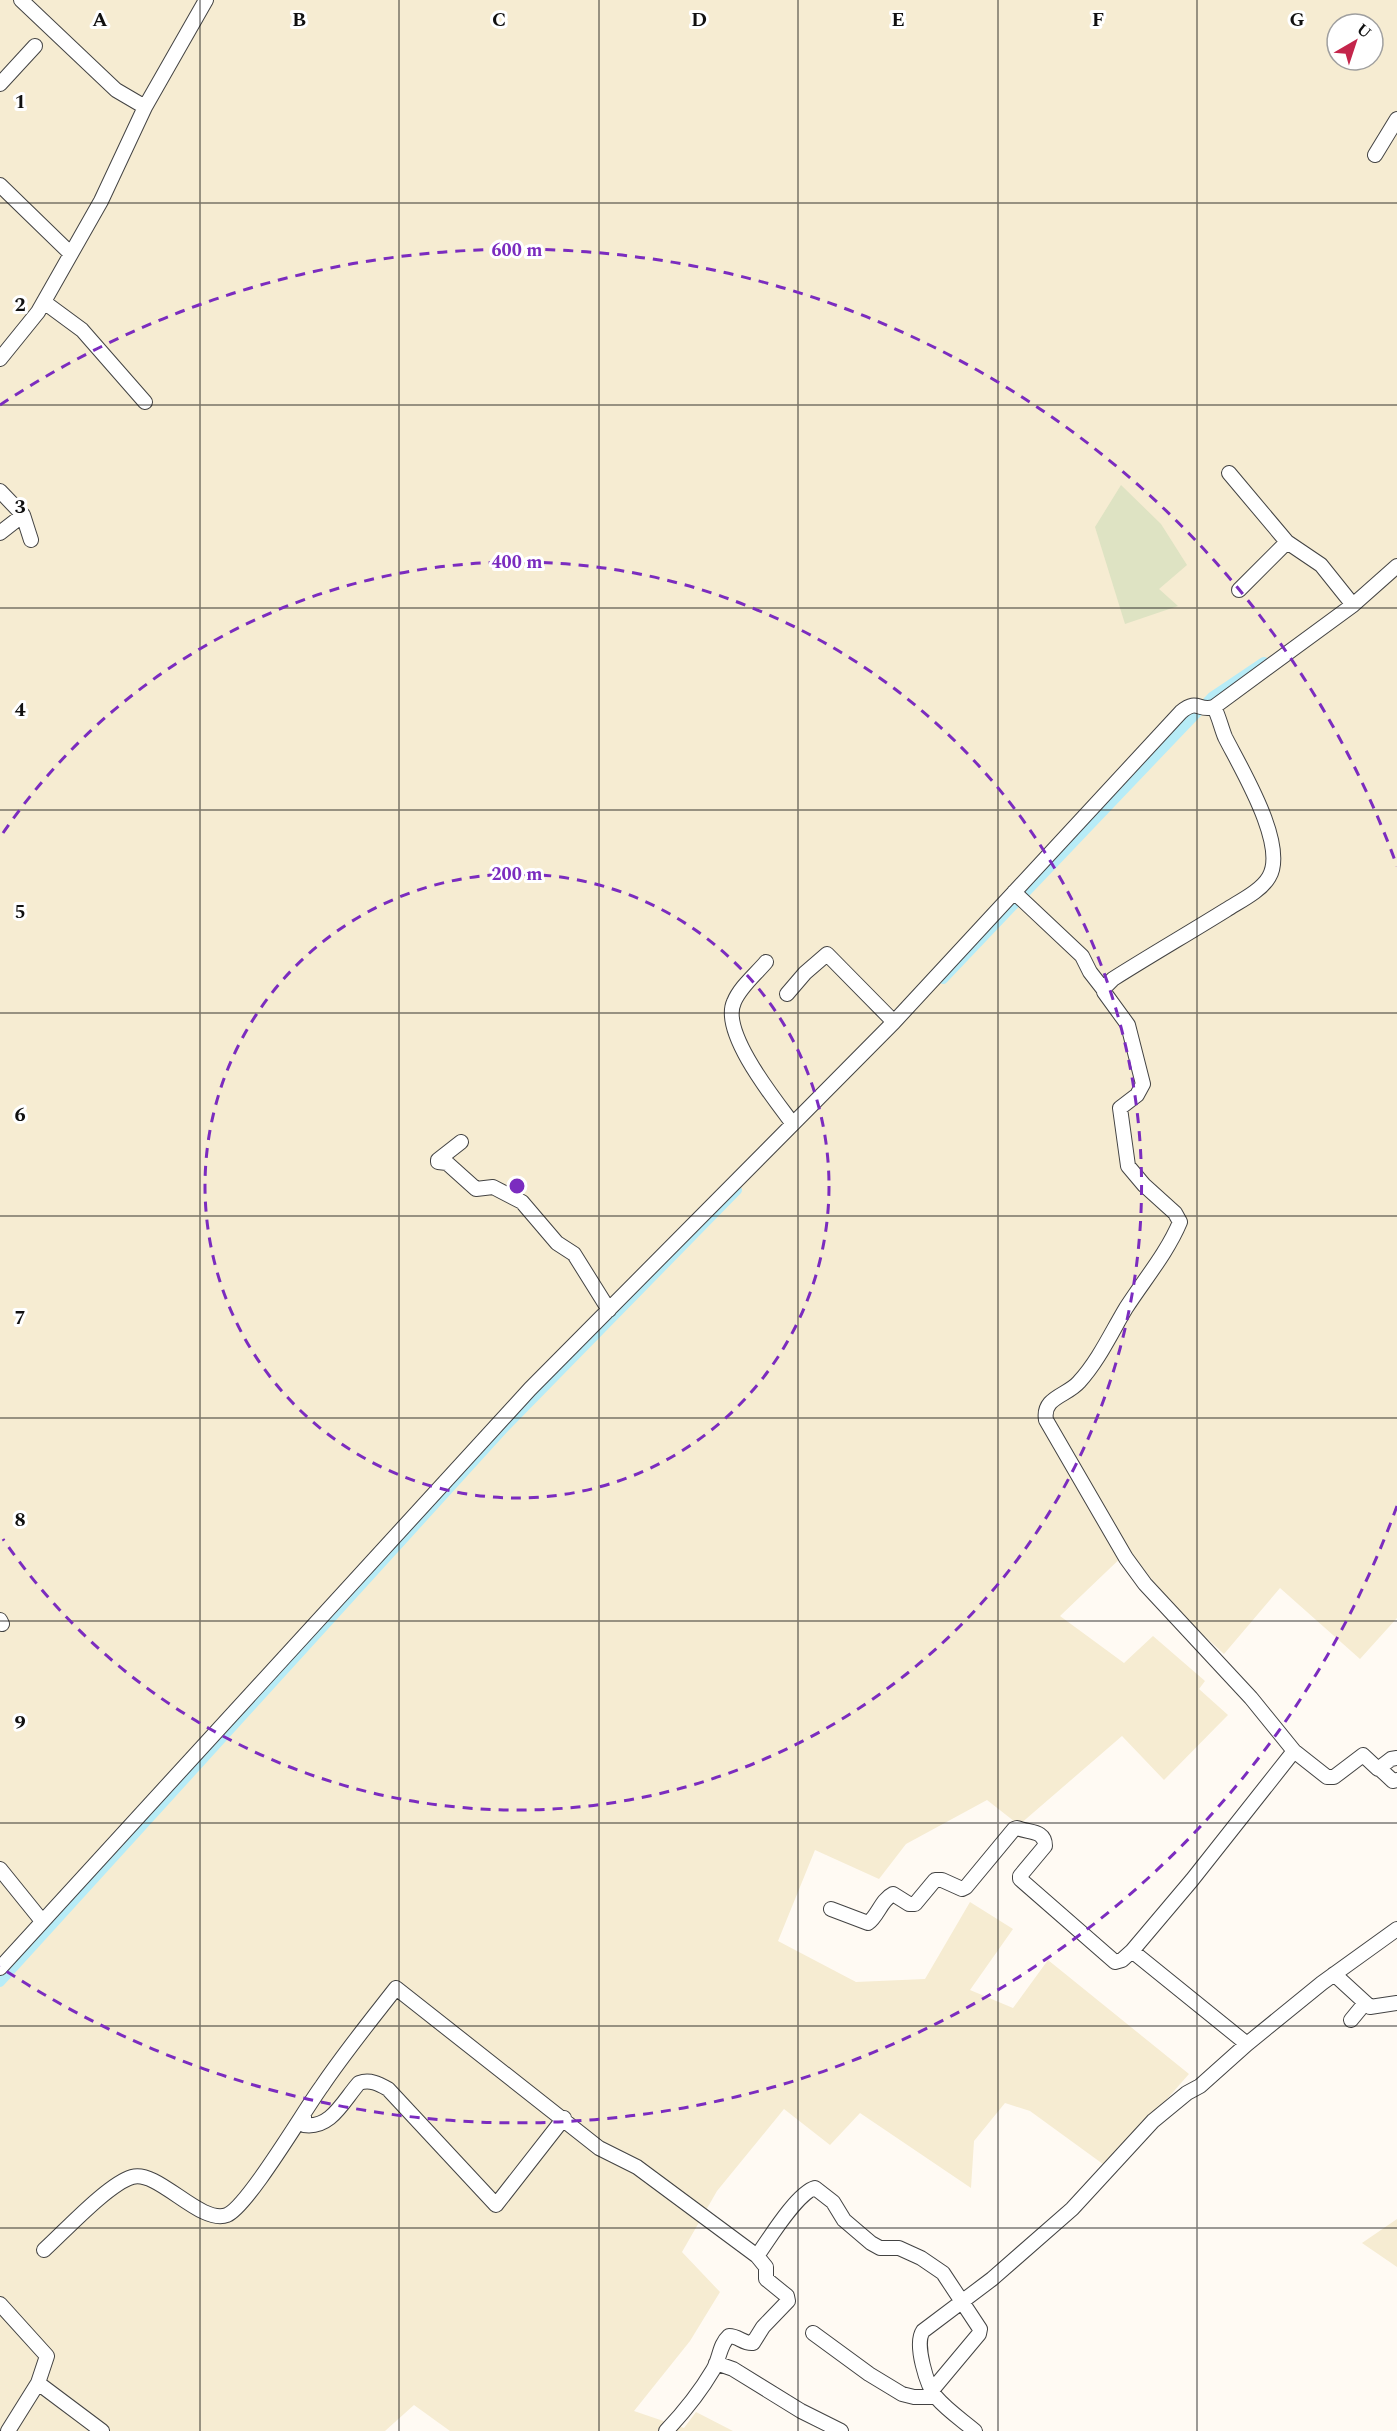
<svg xmlns="http://www.w3.org/2000/svg" width="1397" height="2431" font-family="Spectral,serif">
<style>
.farmland{fill:#f6ecd2;fill-rule:evenodd}
.cemetery{fill:#dee3c3}
.lines{fill:none;stroke-linecap:round;stroke-linejoin:round}
.canal{stroke:#b7ecf7;stroke-width:10}
.minor-casing{stroke:#434343;stroke-width:16}
.minor{stroke:#fff;stroke-width:14}
.grid{fill:none;stroke:#101010;stroke-width:1.5;stroke-opacity:0.55}
.ring{fill:none;stroke:#7b2cbf;stroke-width:3;stroke-dasharray:10 8}
.grid-label{font-size:20px;text-anchor:middle;font-weight:bold;fill:#101010;stroke:#fff;stroke-width:6;stroke-linejoin:round;paint-order:stroke}
.centre{fill:#7b2cbf;stroke:#fff;stroke-width:3}
.ring-label{font-size:18px;text-anchor:middle;font-weight:bold;fill:#7b2cbf;stroke:#fff;stroke-width:6;stroke-linejoin:round;paint-order:stroke}
</style>
<rect width="100%" height="100%" fill="#fffaf3"/>
<!-- farmland -->
<path class="farmland" d="M0,0H1397V1618L1360,1659L1280,1588L1224,1654L1174,1608L1129,1550L1060,1616L1124,1663L1153,1636L1205,1681L1199,1689L1228,1715L1164,1780L1122,1736L1019,1825L987,1800L906,1844L879,1879L815,1850L778,1941L856,1982L925,1979L970,1902L1013,1929L970,1990L1013,2008L1048,1960L1189,2074L1107,2167L1030,2111L1005,2103L974,2141L971,2188L860,2113L830,2145L784,2109L717,2191L682,2252L720,2292L690,2341L634,2411L684,2428L696,2412L733,2431H450L414,2405L385,2431H0ZM1337,24H1373V60H1337Z
M1397,2219V2267L1362,2243Z"/>
<!-- cemetery -->
<path class="cemetery" d="M1121,485L1161,524L1187,565L1159,589L1178,606L1125,624L1095,527Z"/>
<g class="lines">
<!-- canal -->
<path class="canal" d="M943,979L1212,697L1264,662
M0,1982L505,1427L737,1190"/>
<!-- minor casing -->
<g class="minor-casing">
<path id="minor" d="M21,0L116,90L145,107
M0,84L35,46
M1375,155L1397,119
M0,185L70,253
M44,302L82,330L145,402
M0,359L38,312L101,201L145,107L206,0
M1229,473L1287,542L1321,565L1353,605
M0,491L23,515L31,540
M0,533L23,515
M1239,590L1287,542
M1214,707C1219,717 1221,727 1225,737C1240,767 1288,845 1269,877C1261,891 1240,901 1226,910C1189,933 1151,955 1113,979L1105,987L1104,992L1128,1025L1143,1084L1137,1095L1120,1108L1128,1166L1144,1185L1175,1213L1180,1222C1167,1253 1144,1280 1126,1308C1111,1333 1099,1360 1079,1382C1067,1396 1042,1397 1046,1420L1126,1558L1145,1584L1251,1698L1294,1751L1327,1777H1334L1363,1755L1378,1769L1391,1759L1397,1758
M1014,892L1082,956L1090,972L1104,990
M766,962C756,974 740,987 734,1002C720,1032 775,1100 793,1124
M787,994L805,973L827,954L894,1022
M461,1142L438,1160V1162L447,1163L476,1189L493,1187L522,1202L557,1243L574,1254L609,1310
M0,1620L2,1624
M1380,1769L1393,1781L1397,1780
M0,1869L42,1921
M831,1909L868,1923C878,1916 881,1900 893,1894L909,1904H915L935,1880H942L962,1889L966,1887L1014,1829L1017,1828C1030,1833 1045,1830 1045,1846L1020,1876V1879L1115,1962L1122,1960L1132,1951
M0,1968L530,1389L894,1022L1181,712C1198,698 1198,712 1214,707L1353,605L1397,566
M1334,1974L1370,2007L1397,2003
M1351,2020L1365,2003
M1247,2044L1132,1951L1192,1880L1294,1751
M304,2113V2125C331,2129 343,2101 359,2083C370,2079 379,2084 388,2089L496,2205L564,2118
M44,2250C64,2232 108,2184 132,2177C158,2169 200,2225 227,2215C248,2206 305,2109 322,2086C345,2052 371,2020 396,1988L599,2148L637,2167L757,2256L766,2267V2279L787,2296L788,2301L763,2327L753,2343C743,2344 739,2336 729,2336C719,2345 720,2359 713,2370C700,2392 684,2412 666,2431
M757,2256C769,2239 797,2193 815,2188L833,2202L844,2220L871,2243L880,2248H899L921,2258L943,2273L980,2329L979,2334L933,2389
M0,2304L47,2356L38,2383L8,2431
M813,2333L869,2374L902,2394L914,2397H936
M716,2363L733,2369L801,2411L841,2431
M38,2383L102,2431
M975,2431C962,2420 947,2410 936,2397C927,2386 914,2344 923,2331L992,2279L1072,2209L1153,2121L1187,2093L1200,2086L1247,2044L1322,1983L1397,1929"/>
</g>
<!-- minor -->
<use href="#minor" class="minor"/>
</g>
<!-- grid -->
<path class="grid" d="M200,0V2431M399,0V2431M599,0V2431M798,0V2431M998,0V2431M1197,0V2431M0,203H1397M0,405H1397M0,608H1397M0,810H1397M0,1013H1397M0,1216H1397M0,1418H1397M0,1621H1397M0,1823H1397M0,2026H1397M0,2228H1397"/>
<!-- distance rings -->
<g class="ring">
<circle cx="517" cy="1186" r="312"/>
<path d="M3 833A624 624 0 1 1 3 1539"/>
<path d="M1397 1506A936 936 0 0 1 0 1967M0 405A936 936 0 0 1 1397 866"/>
</g>
<g class="grid-label">
<text x="100" y="26">A</text>
<text x="299" y="26">B</text>
<text x="499" y="26">C</text>
<text x="699" y="26">D</text>
<text x="898" y="26">E</text>
<text x="1098" y="26">F</text>
<text x="1297" y="26">G</text>
<text x="20" y="108">1</text>
<text x="20" y="311">2</text>
<text x="20" y="513">3</text>
<text x="20" y="716">4</text>
<text x="20" y="918">5</text>
<text x="20" y="1121">6</text>
<text x="20" y="1324">7</text>
<text x="20" y="1526">8</text>
<text x="20" y="1729">9</text>
</g>
<circle cx="517" cy="1186" r="9" class="centre"/>
<g class="ring-label">
<text x="517" y="256">600 m</text>
<text x="517" y="568">400 m</text>
<text x="517" y="880">200 m</text>
</g>
<!-- north arrow -->
<g transform="translate(1355 42) rotate(39)"><circle r="28" fill="#ffffff" stroke="#9f9f9f" stroke-width="1.5"/>
<path d="M0-4.5L10 22L0 15L-10 22Z" fill="#c4254b"/>
<text y="-9" font-size="16" font-weight="bold" text-anchor="middle" fill="#101010">U</text>
</g>
</svg>
